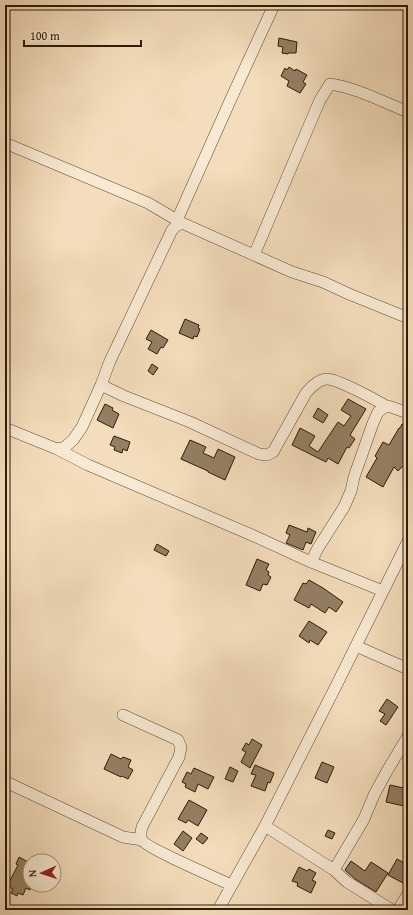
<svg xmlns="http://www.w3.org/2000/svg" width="413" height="915" font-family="'Gentium Book Plus',serif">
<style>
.building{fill:#947f64;stroke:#2d1a04}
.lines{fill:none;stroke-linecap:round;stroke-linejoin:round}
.minor-casing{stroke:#5f4b32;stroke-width:12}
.minor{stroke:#f8e9d3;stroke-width:11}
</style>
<rect width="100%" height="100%" fill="#f4ddbc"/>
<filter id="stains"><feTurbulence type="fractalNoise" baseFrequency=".005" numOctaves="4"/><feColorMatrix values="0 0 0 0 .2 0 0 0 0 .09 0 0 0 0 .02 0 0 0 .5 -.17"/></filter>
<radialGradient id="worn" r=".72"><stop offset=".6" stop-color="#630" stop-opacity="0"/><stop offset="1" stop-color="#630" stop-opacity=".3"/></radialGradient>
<!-- building -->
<path class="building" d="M279,38L297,42L296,53H288V54L282,53L283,47L278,46Z
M289,67L295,71L296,69L307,75L303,82L306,84L300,93L287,86L289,81L281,76L285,68L287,70Z
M185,319L199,325L198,328L200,329L197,337L194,336L193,339L179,333Z
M151,330L168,340L163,348L161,347L157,354L148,349L152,342L146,339Z
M152,364L158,368L153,375L148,371Z
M348,399L366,409L350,435L355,439L349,448L347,447L338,464L328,458L326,462L292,445L300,428L315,436L309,446L318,452L338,422L344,426L351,416L341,410Z
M105,404L113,408L112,410L119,414L113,428L97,420Z
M318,408L328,415L323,423L313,417Z
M402,424L408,427V461L398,471L394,467L383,487L366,477L377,458L375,456L383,442L389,445L399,428H400Z
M114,436L130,442L127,451L123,449L122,453L114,450L115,447L110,445Z
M190,440L206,447L203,453L214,458L218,449L235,457L225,480L208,472V471L181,459Z
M289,525L307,532L308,528L316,532L311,544L306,542L303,550L286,543L290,535L286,533Z
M157,544L169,551L166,556L154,550Z
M257,559L269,564L266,570L269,572L268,575L271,577L267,585L263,584L260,591L246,585Z
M309,580L323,588L343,602L336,612L329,607L325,613L311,604L309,608L294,600L303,583L306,584Z
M309,621L327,632L318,645L310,640L309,643L299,636Z
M387,699L398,707L386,725L380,721L385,714L379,711Z
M252,739L262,745L250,768L241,762L246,752L242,750L246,743L249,745Z
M111,754L121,759L123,757L131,760L128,767L133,770L128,779L122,776L121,777L104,769Z
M322,762L334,767L327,783L315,778Z
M255,765L274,773L270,783L268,782L265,791L251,786L256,775L251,774Z
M230,767L238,771L233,782L225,779Z
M194,768L214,777L208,789L198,784L195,792L185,787L186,784L182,782L187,772L191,774Z
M390,785L408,789L404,806L386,802Z
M189,800L207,810L198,826L188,820L186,823L178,819Z
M328,830L335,833L332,839L325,836Z
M183,831L192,838L183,851L174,844Z
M201,833L208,838L203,844L196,839Z
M19,857L30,863V868L26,877L28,878V879L30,880V890L26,888L23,895L18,893L17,896L11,893L13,889L7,886L18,865L16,864Z
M397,859L408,865V880L405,878L403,883L388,875Z
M351,861L365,871L371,862L388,873L376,892L355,879L345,870Z
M299,867L307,871L309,869L316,873L312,880L316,882L311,893L297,886L298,883L292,881Z"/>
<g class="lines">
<!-- minor casing -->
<g class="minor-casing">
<path id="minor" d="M5,143L148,203L182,223L292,272L323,282L349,294L408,318
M177,220L230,101L274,5
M254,255L320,100L330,84C357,88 383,102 408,112
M101,385L124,396L190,422L259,454L267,455L273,452L306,393C311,387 318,380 326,379C336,378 376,400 386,406
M5,428L57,449L65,447L73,440L82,427L101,385L110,361L172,230L176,226L182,223
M57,449L88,465L254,536L311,562L383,591
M311,562L318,548L344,507L351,491L354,477L373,423L378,412L386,406L391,407L408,413
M356,646L408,669
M123,715L178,740L181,747L179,757L142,827C141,831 140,836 142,840C146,848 219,879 231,885
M5,783H8L123,837L142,840
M265,826L334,870L347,882L392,910
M334,870L364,819L374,795L387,771L408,736
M218,910L265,826L336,686L408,541
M398,910L408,894"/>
</g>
<!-- minor -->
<use href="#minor" class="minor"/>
</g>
<!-- margin -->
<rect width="413" height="915" fill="none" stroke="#f4ddbc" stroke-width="20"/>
<rect x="6" y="6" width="401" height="903" fill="none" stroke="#2d1a04" stroke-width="2"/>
<rect x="10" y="10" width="393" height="895" fill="none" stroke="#2d1a04"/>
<!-- north arrow -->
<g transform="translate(42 873) rotate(267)"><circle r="19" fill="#f8e9d3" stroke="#a79680"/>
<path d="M0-3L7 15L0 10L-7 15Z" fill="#8f2418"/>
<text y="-6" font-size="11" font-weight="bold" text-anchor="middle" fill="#2d1a04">N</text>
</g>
<!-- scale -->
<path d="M24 40v6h117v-6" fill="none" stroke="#2d1a04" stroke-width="2"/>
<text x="30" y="40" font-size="12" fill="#2d1a04" stroke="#f8e9d3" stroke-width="3" paint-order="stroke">100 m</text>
<rect width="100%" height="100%" filter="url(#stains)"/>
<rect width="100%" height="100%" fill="url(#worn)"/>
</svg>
